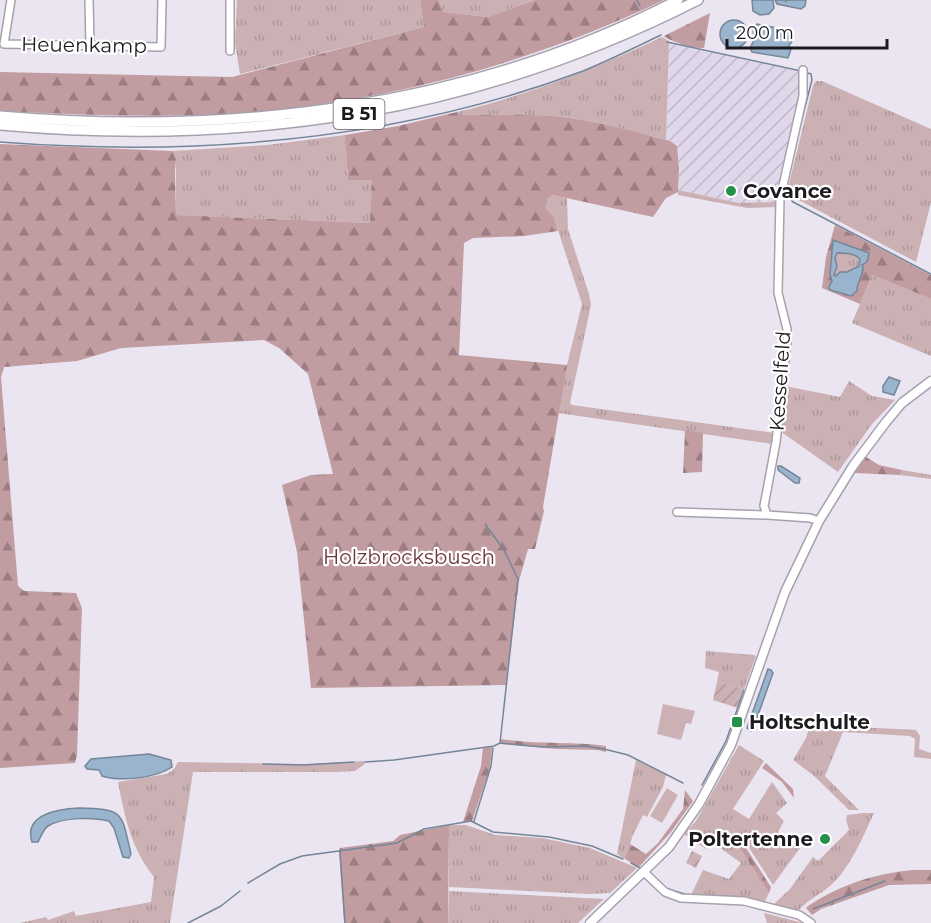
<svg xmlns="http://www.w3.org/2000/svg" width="931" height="923" font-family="Montserrat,sans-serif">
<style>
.industrial{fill:url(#industrial-furrows)}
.grass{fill:url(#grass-tufts)}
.forest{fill:url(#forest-firs);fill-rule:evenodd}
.garden{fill:url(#garden-furrows)}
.pitch{fill:#cbb1b4}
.water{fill:#99b4cc;stroke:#748698;stroke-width:1.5;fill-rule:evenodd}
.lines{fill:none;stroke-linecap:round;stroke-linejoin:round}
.stream{stroke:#748698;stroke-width:1.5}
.minor-casing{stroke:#a7a1ae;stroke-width:10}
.major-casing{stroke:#a7a1ae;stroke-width:11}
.highway-casing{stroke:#a7a1ae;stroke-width:12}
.minor{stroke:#fff;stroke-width:7}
.major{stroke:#fff;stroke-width:8}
.highway{stroke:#fff;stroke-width:9}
.poi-dot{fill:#249149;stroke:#fff;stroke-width:2}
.labels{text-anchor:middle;stroke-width:4.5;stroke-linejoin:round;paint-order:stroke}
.shield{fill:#fff;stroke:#615f62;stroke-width:1.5}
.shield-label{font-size:18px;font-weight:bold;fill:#1d1a1f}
.street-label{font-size:20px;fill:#1d1a1f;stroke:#fff}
.poi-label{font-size:20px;font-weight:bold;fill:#1d1a1f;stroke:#fff;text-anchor:start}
.park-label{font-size:20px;fill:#6b363f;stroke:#fff}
</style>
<defs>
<pattern id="industrial-furrows" width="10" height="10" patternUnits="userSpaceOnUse" patternTransform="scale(1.5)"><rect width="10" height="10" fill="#e1d7eb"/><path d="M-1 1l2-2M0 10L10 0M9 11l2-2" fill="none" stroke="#c1b8c9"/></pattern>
<pattern id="grass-tufts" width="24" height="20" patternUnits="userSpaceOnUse" patternTransform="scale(1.5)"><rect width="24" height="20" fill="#cbb1b4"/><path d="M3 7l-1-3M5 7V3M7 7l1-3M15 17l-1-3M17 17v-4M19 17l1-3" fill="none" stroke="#ae989a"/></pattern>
<pattern id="forest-firs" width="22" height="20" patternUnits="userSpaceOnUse" patternTransform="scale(1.5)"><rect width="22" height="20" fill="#c19ca0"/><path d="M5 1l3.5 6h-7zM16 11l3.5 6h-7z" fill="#9c7e82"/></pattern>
<pattern id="garden-furrows" width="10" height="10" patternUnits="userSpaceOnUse" patternTransform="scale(1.5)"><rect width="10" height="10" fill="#cbb1b4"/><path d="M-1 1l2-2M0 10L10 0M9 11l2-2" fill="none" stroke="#ae989a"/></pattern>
</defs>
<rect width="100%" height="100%" fill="#ebe5f2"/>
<!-- industrial -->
<path class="industrial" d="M669,41L697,50H703L801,72L802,91L777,202L739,203L678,190L679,168L677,146L666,140Z"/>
<!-- grass -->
<path class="grass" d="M237,0H420L424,27L240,74L235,43Z
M439,0H535L488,17L443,12Z
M662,37L669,41L666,140C634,131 603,123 570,118C533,113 496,115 458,115L457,112C528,95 596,68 662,37Z
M816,81H822L931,129V202L916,262L793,197L788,188L813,86Z
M345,135L348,180H372L371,223L176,215V159L172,151L267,145Z
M678,190L739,203L777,202V207L747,208L678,195Z
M552,195L567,198L568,229L589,294L591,305L570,403L572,405L775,433L773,444L558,413L564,377L582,304L554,218L546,208L548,198Z
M837,253C846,253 854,254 860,259L859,267L847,272H840L836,276L833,275L837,266L835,258Z
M872,275L931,299V356L852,323Z
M849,381L872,396L895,400L872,424L838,472L780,431L785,386L840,397Z
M902,470L931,475V479L900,475Z
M706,651L754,655L756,656L744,689L717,682L719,672L705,668Z
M811,722L838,726L916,730L920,736L919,749L931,753V759L914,757L915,739L910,736L843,732L825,776L859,810H849L813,775L793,760L806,738Z
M739,745L764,761L733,809L749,819L772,782L787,803L776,813L784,821L778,832L800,848L773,885L741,835L734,839L769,893L764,904L690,897L703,870L729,879L741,863L712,842L706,849L684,834L696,821Z
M636,760L666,775L663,787L647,817L643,815L633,835L625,859L617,854Z
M364,761L365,764L355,771L337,772H193L170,923H20L46,917L48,920L74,911L76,916L151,902L154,877C131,848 125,818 118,782L167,774L174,769L178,762L304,764Z
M864,813H874C864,835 849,870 831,885C820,895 807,900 798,911L773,905L790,889L813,857L818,861L849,830L846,820L847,815Z
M449,825H466L495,835L542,838L590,848L637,868L610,893L589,894L449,887Z
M449,891L604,899L578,923H448Z
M764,913L803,923H767Z"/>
<!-- forest -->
<path class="forest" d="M420,0H439L443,12L488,17L535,0H664C534,62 398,99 254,112C170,119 84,115 0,111V72L232,77L424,27Z
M710,13L704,48C694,49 672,42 664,36Z
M457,112L459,115C496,115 533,113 570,118C604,123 637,132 670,141L677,146L679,168L678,192L666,198L653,217L553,195L548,198L546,208L554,218L558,231L524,236L473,238L464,243L459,355L567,365L543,507L544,511L535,549H528L519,581L506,685L311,688L297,552L282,485L311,475L333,474L308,374L279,348L264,340L121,348L77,361L4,367L1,377L18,586L24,591L76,593L82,608L77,755L75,763L0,768V144L172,151L176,159L175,172L176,215L370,223L372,180H348L345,135L398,126Z
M835,225L931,275V299L872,275L860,304L822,288L826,257ZM837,242L867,252L866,264L862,265L857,291L853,294L829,287L832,281C827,267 833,255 837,242Z
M685,430L703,433L702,472L683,473Z
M866,457L879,465L902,470L900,475L854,473Z
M501,739C536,745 572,741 606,746V752L597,750L557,749L501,744Z
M492,747L490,768L472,821L463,822L481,766L483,748Z
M766,763L793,789L794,798L782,782L762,768Z
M685,790L693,801L671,832L639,867L625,859L630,844L646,854L658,843L683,809Z
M449,825L448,923H344L339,851L340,848L393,841L400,835Z
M739,837L771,887L769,893L734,839Z
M913,870H931V884L889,885L821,909L812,915L806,908L808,906C839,885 876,873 913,870Z"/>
<!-- garden -->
<path class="garden" d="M717,682L744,689L738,708L713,700Z
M692,851L702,856L696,868L686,863Z"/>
<!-- pitch -->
<path class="pitch" d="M663,704L695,711L691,724L686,723L681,740L657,734Z
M667,788L678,795L662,823L650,816Z"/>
<!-- water -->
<path class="water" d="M752,0H773L774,8L769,14L760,15L753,11Z
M775,0H785L786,2V0H806L805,6L801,9L777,4Z
M720 34a14 14 0 1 1 28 0a14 14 0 1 1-28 0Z
M757,24L792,31C795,35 793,42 789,45L791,49L788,58L752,52L750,48L755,38C752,34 753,27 757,24Z
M833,240L869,253L867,262L862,265C866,273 856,282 857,291L851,296L830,290L829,287L832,281L830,274ZM837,253C845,253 854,253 860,259L859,266L847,272H840L836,276L834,275L837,266L835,258Z
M889,377L900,381L894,395L883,392V386Z
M778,466H781L800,478L799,483H795L778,470Z
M768,669L771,670L773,673L753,729L751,731L747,728Z
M149,754L171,760L172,767C156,778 121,782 102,776L99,770L87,769L85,766L91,759Z
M79,808C125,809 121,812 131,854L129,858L123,857L114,828L109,821C93,817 63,817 48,826C43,829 41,837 38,842H32C23,814 59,809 79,808Z"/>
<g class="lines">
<!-- stream -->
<path class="stream" d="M637,0L640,6
M667,42L801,71
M0,142C197,157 397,141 583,71C610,60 636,47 661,35
M796,142L812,80L811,74L805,72
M785,190L786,194L793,202L931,274
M485,524L504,550L518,579L500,743
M365,762L394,760L494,746L500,743L543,747L585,746L604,749L628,755L683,783
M263,764L304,765L354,762
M702,785L726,741L744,690
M474,821L491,766L493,748
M340,852L345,923
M631,863L640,868
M248,883L280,864L302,856L397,843L424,829L471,821L493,832L549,837L592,846L623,859
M665,888L688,895
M694,895L741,897L759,901
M813,909L885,881
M188,923L221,906L240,891"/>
<!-- minor casing -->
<g class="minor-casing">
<path id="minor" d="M11,0L4,44L161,47L162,0
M89,0L90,46
M230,51V0
M677,512L767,515L810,518L819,521
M767,515L764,506L776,442L787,342V329L778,293L780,199L803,96V70
M644,872L665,892L681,898L744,901L799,915L811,923"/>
</g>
<!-- major casing -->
<g class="major-casing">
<path id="major" d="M590,923L669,847L699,804L731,745L785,592L819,521L853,466L886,422L902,403L931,381"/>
</g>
<!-- highway casing -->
<g class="highway-casing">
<path id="highway" d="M0,116C231,136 470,108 678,0
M0,125C247,147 476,113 698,0"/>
</g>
<!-- minor -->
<use href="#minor" class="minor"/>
<!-- major -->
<use href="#major" class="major"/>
<!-- highway -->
<use href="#highway" class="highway"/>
</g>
<!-- markers -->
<g class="poi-dot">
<circle cx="731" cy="191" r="6"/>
<rect x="731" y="716" width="12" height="12" rx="3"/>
<circle cx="825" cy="839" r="6"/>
</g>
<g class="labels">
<!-- shield labels -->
<rect class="shield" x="333.5" y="99" width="51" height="30" rx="4.5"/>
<g class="shield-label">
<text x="359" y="120">B 51</text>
</g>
<!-- street labels -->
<g class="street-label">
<text transform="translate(84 45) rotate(1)" y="7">Heuenkamp</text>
<text transform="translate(780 381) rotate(-86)" y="7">Kesselfeld</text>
</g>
<!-- poi labels -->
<g class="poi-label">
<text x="743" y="198">Covance</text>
<text x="749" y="729">Holtschulte</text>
<text x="813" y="846" text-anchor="end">Poltertenne</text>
</g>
<!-- park labels -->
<g class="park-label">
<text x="409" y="564">Holzbrocksbusch</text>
</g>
</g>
<!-- scale -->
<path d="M727 39v9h160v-9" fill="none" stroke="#1d1a1f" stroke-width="3"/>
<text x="736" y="39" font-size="18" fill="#1d1a1f" stroke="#ffffff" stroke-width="4.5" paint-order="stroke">200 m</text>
</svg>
